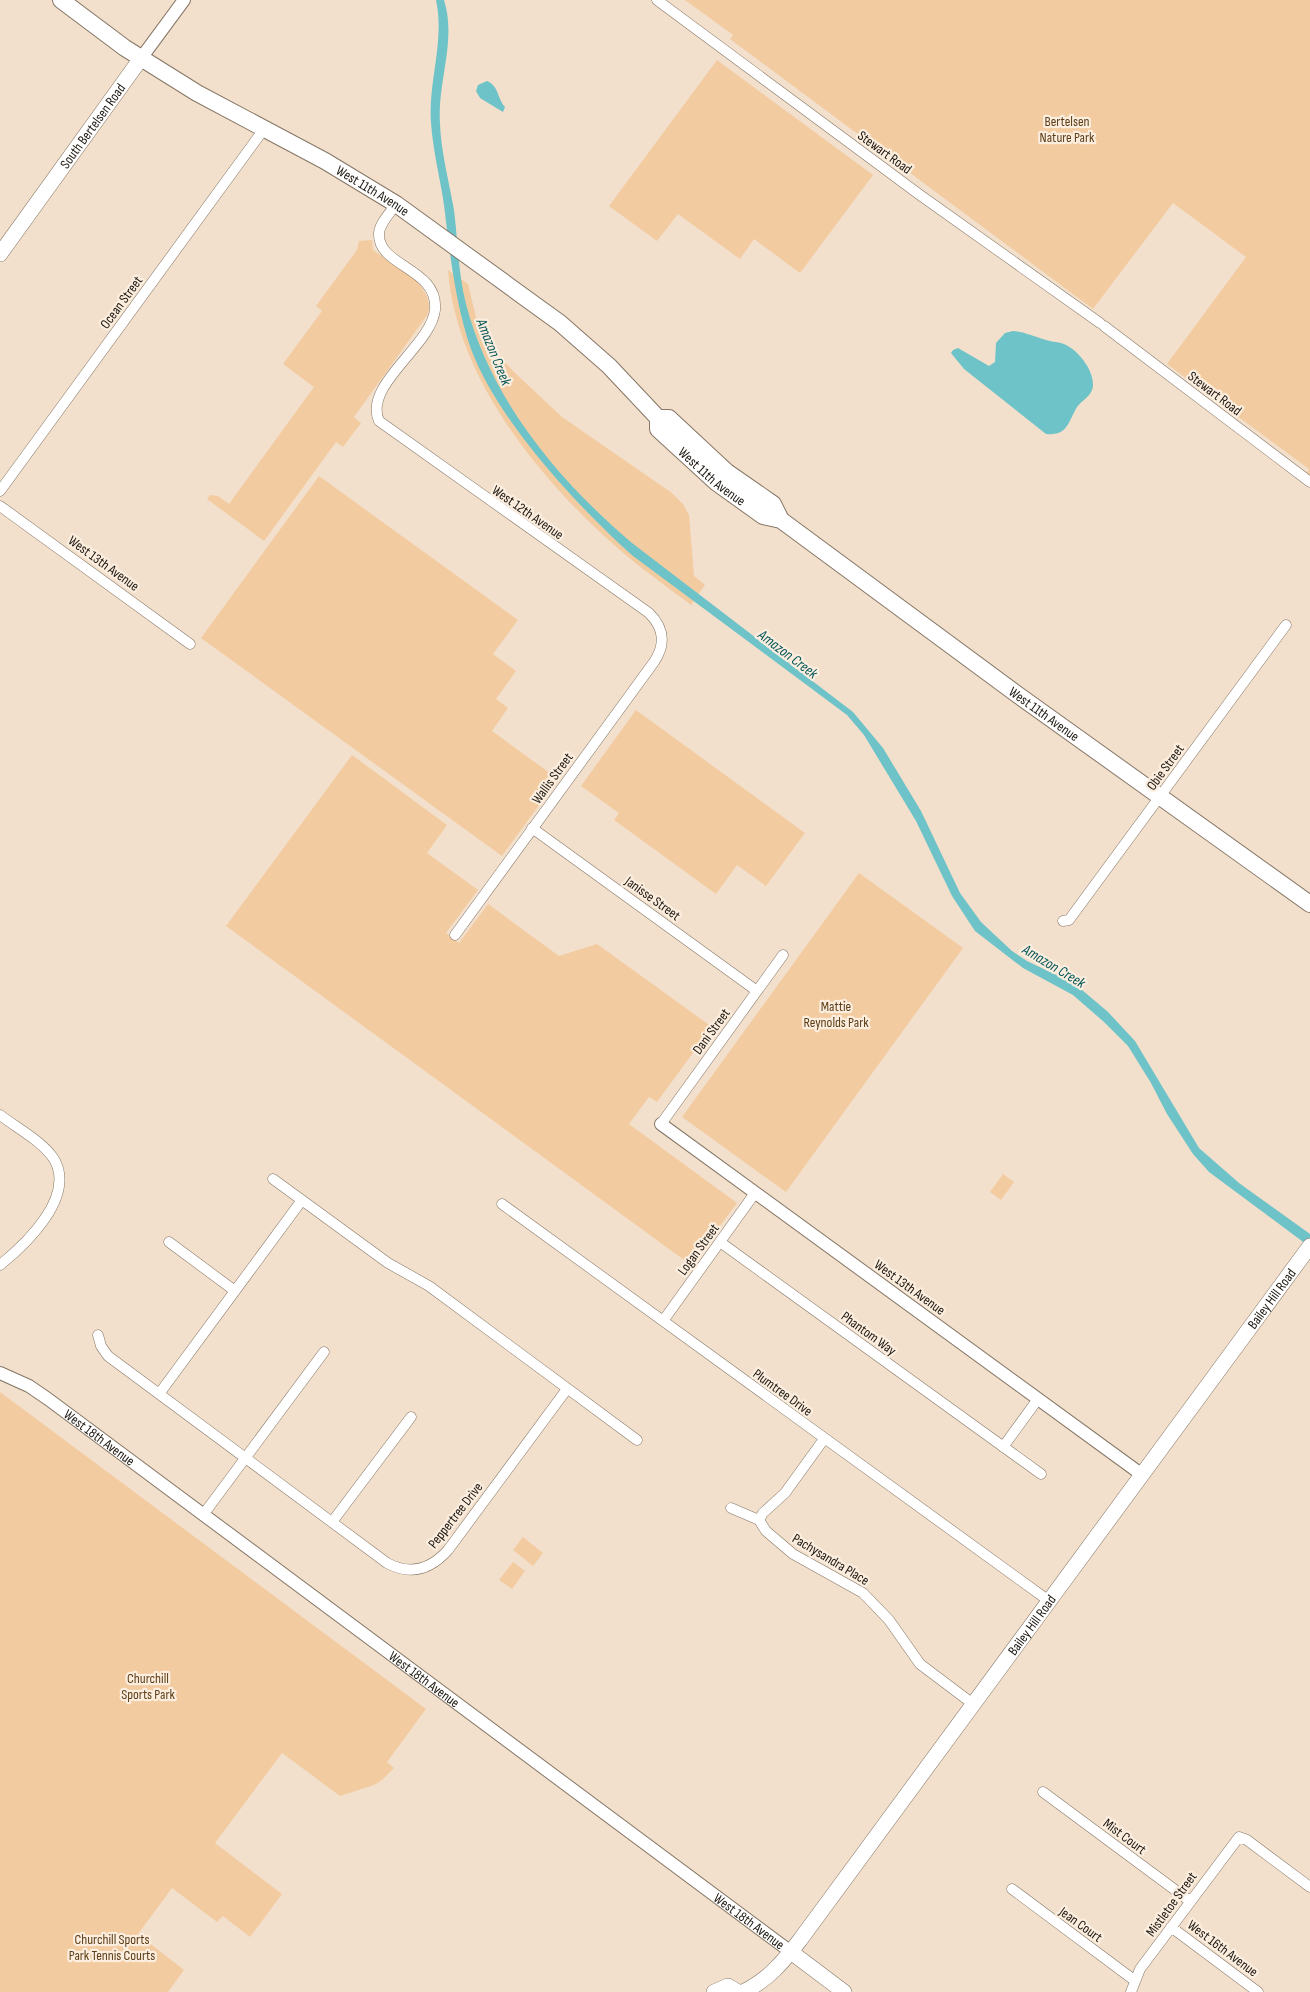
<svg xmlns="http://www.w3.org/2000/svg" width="1310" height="1992" font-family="'Sofia Sans Condensed',sans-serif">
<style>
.green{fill:#f3cba0}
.water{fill:#6dc3c7}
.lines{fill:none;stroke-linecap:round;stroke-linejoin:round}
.minor-casing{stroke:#867665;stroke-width:11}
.tertiary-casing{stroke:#867665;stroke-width:14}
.secondary-casing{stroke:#867665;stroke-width:16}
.primary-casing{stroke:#867665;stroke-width:18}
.minor{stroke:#fff;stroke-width:10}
.tertiary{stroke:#fff;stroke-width:12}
.secondary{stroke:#fff;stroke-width:15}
.primary{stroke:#fff;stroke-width:16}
.labels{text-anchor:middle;stroke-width:4.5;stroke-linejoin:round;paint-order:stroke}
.park-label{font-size:14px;fill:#5c3d17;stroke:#fceedf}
.street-label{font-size:14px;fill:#1d1710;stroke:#fceedf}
.water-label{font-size:15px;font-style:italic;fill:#055558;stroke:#fceedf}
</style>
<rect width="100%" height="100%" fill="#f2e0cd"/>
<!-- green -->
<path class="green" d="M685,0H1310V475L1307,473L1309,469L1167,364L1246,257L1173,203L1093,309L730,39L733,35Z
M717,60L873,175L800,273L754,239L740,259L678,214L657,241L609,206Z
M372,240L373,250C394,265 436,285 428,314L354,417L361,423L343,447L336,442L264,541L207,499L210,495L218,496L229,504L314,387L283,364L322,311L316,306L357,250L359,241Z
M448,270L468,284L479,330L486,342L515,373L562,417L672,493L683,504L689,515L694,576L705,585L691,605C665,585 637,566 613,544C536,475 456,376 448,270Z
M319,476L518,620L493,654L516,671L496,699L508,708L492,731L558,779L502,856L201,638Z
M636,710L805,833L766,886L737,865L716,894L614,820L619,813L581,786Z
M352,755L447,825L427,853L478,890L446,933L459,943L488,904L559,956L597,944L712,1027L657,1102L649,1097L629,1124L737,1203L691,1265L226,926Z
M859,873L963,948L786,1192L682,1117Z
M1003,1174L1014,1182L1001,1200L990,1192Z
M0,1392L426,1709L387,1762L394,1768L382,1780L374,1785L340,1796L282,1753L215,1843L282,1894L250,1937L223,1916L217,1922L172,1888L138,1934L184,1970L168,1992H0Z
M523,1537L543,1553L533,1566L513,1550Z
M513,1562L525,1571L512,1589L499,1580Z"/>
<!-- water -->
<path class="water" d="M436,0H444C457,42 437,81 440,124C441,152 449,181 454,210C458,241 458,273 466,304C491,400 558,480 632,543L853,712L883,748L921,811L960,893L981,922L1012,951L1027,961L1075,984L1108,1012L1135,1041L1199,1148L1239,1183L1310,1234V1247L1209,1172L1193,1154L1167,1114L1151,1083L1128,1046L1104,1022L1073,995L1023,968L975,931L952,896L916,821L864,735L847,715L633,556C576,505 498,421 471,349C455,303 450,254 444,205C440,178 433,151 431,123C428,81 445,42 436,0Z
M487,81C499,86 497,98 505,107L503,112L480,98L476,91L478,85Z
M1013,331C1025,332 1034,337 1046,340C1052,342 1059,342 1064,344C1078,350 1094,370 1093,386C1092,396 1082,400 1077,407C1068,422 1068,436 1046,434L964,369L951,353L953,350L958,348L989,366L995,362L996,343L1005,333Z"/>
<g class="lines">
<!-- minor casing -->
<g class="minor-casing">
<path id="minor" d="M657,0L920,195L1100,323
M396,204C390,213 379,224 379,234C378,267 439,268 435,310C431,346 363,385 379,421L649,613C664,628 666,644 654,662L455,935
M1104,326L1310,482
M0,491L264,129
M0,506L190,644
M532,828L757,991
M1063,921L1069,920L1286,625
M0,1115C17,1128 42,1141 54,1159C76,1197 26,1244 0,1265
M661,1124L783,955
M273,1179L388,1263L429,1286L637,1440
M502,1204L1049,1601
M169,1242L235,1291
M720,1242L1041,1474
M663,1321L755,1193
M98,1335L101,1346L108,1356L387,1563C411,1576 431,1569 448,1550L567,1389
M159,1394L302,1200
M1003,1447L1038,1399
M731,1508L759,1520L766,1531L793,1554L863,1593L889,1620L920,1664L973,1704
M203,1515L324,1352
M759,1520L763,1513L785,1493L824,1439
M332,1522L411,1417
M1043,1792L1190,1901
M1012,1889L1134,1980
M1171,1927L1258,1992
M1131,1992L1140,1969L1239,1837L1247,1840L1310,1887"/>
</g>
<!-- tertiary casing -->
<g class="tertiary-casing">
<g id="tertiary">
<path d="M142,57L184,0"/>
<path d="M661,1124L1141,1474"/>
<path id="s1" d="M0,1373L29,1386L48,1399L791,1952"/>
</g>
</g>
<!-- secondary casing -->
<g class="secondary-casing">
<g id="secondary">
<path id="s2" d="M0,254L142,57"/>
<path d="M791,1952L844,1992"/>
<path d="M714,1992L728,1986L738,1992"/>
<path id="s3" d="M743,1992C768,1980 783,1962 800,1940L1310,1246"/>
</g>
</g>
<!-- primary casing -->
<g class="primary-casing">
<g id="primary">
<path id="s4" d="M61,0L125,48L197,93L325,161L396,204L560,323L609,366L658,418V429L717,483L763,516L781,520L1018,695L1310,904"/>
<path d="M658,418H669L727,472L773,504L781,520"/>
</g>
</g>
<!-- minor -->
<use href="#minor" class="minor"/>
<!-- tertiary -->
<use href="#tertiary" class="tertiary"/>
<!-- secondary -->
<use href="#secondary" class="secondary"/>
<!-- primary -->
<use href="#primary" class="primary"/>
</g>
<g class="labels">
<!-- park labels -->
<g class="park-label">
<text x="1067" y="126">Bertelsen<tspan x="1067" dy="16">Nature Park</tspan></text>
<text x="836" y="1011">Mattie<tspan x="836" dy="16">Reynolds Park</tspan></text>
<text x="148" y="1683">Churchill<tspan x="148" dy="16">Sports Park</tspan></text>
<text x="112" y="1944">Churchill Sports<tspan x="112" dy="16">Park Tennis Courts</tspan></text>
</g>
<!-- street labels -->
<g class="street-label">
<text dy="5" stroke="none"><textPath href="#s2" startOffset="158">South Bertelsen Road</textPath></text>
<text transform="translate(885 152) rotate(36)" y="5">Stewart Road</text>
<text dy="5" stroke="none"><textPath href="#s4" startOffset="366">West 11th Avenue</textPath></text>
<text transform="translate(121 302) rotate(-54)" y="5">Ocean Street</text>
<text transform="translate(1215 393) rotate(37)" y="5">Stewart Road</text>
<text dy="5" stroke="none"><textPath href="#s4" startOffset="815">West 11th Avenue</textPath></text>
<text transform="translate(528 512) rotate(35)" y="5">West 12th Avenue</text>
<text transform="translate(104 563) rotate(36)" y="5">West 13th Avenue</text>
<text dy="5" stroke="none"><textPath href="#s4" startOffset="1225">West 11th Avenue</textPath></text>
<text transform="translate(1165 767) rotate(-54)" y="5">Obie Street</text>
<text transform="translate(552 778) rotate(-54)" y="5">Wallis Street</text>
<text transform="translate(653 898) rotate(36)" y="5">Janisse Street</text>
<text transform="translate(711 1031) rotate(-54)" y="5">Dani Street</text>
<text transform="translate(698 1249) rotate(-54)" y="5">Logan Street</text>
<text transform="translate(910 1287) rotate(36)" y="5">West 13th Avenue</text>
<text dy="5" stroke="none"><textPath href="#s3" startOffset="874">Bailey Hill Road</textPath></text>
<text transform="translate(869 1333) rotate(36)" y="5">Phantom Way</text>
<text transform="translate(783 1392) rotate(36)" y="5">Plumtree Drive</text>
<text dy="5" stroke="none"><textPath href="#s1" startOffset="119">West 18th Avenue</textPath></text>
<text transform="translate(455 1515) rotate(-52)" y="5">Peppertree Drive</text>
<text transform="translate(831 1559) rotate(31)" y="5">Pachysandra Place</text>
<text dy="5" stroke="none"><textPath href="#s3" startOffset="469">Bailey Hill Road</textPath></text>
<text dy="5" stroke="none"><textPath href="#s1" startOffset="524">West 18th Avenue</textPath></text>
<text transform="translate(1125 1836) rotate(37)" y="5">Mist Court</text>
<text transform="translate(1171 1904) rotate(-54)" y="5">Mistletoe Street</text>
<text dy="5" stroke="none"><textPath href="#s1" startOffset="929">West 18th Avenue</textPath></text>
<text transform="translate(1081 1924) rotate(36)" y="5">Jean Court</text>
<text transform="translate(1223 1948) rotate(37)" y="5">West 16th Avenue</text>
</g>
<!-- water labels -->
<g class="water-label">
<text transform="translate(494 352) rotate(68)" y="5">Amazon Creek</text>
<text transform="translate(788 654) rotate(37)" y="5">Amazon Creek</text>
<text transform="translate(1054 966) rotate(31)" y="5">Amazon Creek</text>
</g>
</g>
</svg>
